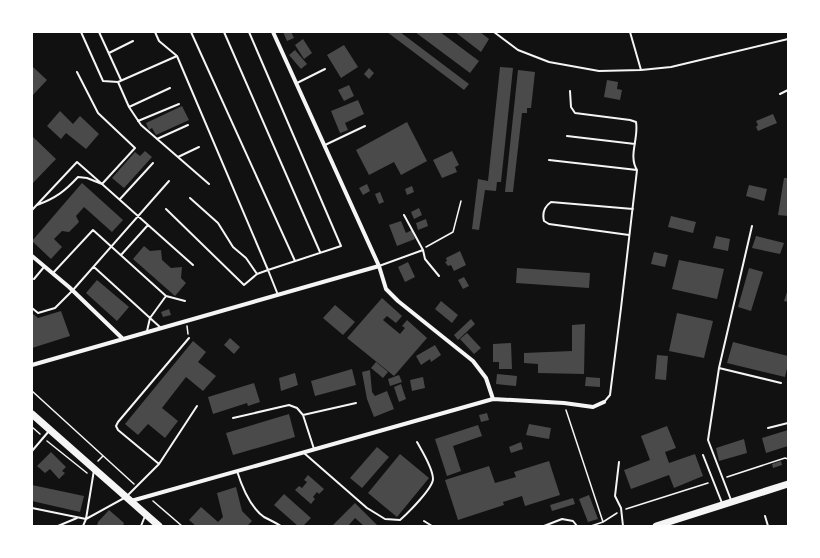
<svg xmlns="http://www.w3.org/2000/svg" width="820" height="558" font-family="Lato,sans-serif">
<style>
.building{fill:#4a4a4a}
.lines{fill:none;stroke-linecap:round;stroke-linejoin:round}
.path{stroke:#f5f5f5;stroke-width:1.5}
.service{stroke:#f5f5f5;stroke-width:2}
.minor{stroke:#f5f5f5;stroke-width:4}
.primary{stroke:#f5f5f5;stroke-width:7}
</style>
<rect width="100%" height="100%" fill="#111"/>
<!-- building -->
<path class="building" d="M283,32H291L294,38L287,41Z
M387,32H400L469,84L464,90Z
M415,32H440L479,61L470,73Z
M455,32H480L489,39L481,52Z
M303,39L312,53L304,59L295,45Z
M344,45L358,67L341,78L327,55Z
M295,50L307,64L301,69L289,55Z
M32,66L47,80L32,96Z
M500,67L513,68L501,182H497L496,191L485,190L479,230L472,229L478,179L488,181Z
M369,68L374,73L369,79L364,74Z
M518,70L535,72L531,108H527V113H522L513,192H505Z
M607,80L618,82L617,89L622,90L620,100L604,97Z
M349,85L354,96L344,101L338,90Z
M358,100L364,114L345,123L348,130L340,133L331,111Z
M182,106L189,120L156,135L152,128L149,130L146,123Z
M60,111L73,124L80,116L99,134L86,149L66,133L61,139L47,126Z
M773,114L777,123L758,131L756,127L758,125L756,121Z
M407,122L427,161L401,175L394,162L369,175L356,150Z
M32,136L56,159L32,184Z
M145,151L152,157L124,188L112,178L135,152L140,156Z
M452,151L459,165L455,167L457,172L442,178L433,160Z
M784,178H788V216L778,215Z
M82,183L123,220L112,232L84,207L76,216L79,222L69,232L62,231L54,239L62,247L51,259L32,241Z
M367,184L370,191L363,195L359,188Z
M749,185L767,189L764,201L746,196Z
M412,186L414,192L407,195L405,189Z
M380,192L384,202L379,204L375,194Z
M419,208L422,215L414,219L411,212Z
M671,216L696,222L693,233L668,227Z
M426,219L428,226L418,230L416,223Z
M401,221L406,233L412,230L415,239L397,246L389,225Z
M716,236L730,239L728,251L713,248Z
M756,236L784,243L780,254L752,248Z
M144,246L150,251L161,250L162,260L171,268L182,267L181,278L186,283L175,296L133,259Z
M460,251L466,265L454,271L451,265L448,266L445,262L447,261L446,258Z
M654,252L668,255L665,267L651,264Z
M679,260L724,269L717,299L672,289Z
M408,262L415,277L405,282L398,267Z
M517,268L590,273L589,288L516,283Z
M749,268L763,272L751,311L738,307Z
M464,277L469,286L463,289L458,280Z
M97,280L129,307L117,321L86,293Z
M788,289V302L784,301Z
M382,298L402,316L396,323L387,316L383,320L400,334L405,328L402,326L407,320L427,338L394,376L347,338Z
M441,301L458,315L452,323L435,309Z
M335,305L355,322L343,335L323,318Z
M169,309L171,315L163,317L161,312Z
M61,311L70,336L32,348V313L38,318Z
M677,313L713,321L704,358L669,351Z
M471,319L475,324L458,340L454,335Z
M585,324L584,374L538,373V364L524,363V353L572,351V325Z
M467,333L481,348L474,354L460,339Z
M230,338L240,347L234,354L224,345Z
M193,341L206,352L198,362L216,376L203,391L186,377L162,408L178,421L165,438L148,424L138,435L125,424Z
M733,342L788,356V364L785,377L727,363Z
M511,343L512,369H499V362H493V344Z
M435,345L441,355L431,362L430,359L421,365L416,356Z
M657,355L668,356L666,380L655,379Z
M376,362L388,372L383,378L371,368Z
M352,369L356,385L315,396L311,381Z
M370,370L372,392L375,396L387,391L394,409L374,417L367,399L362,372Z
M295,373L298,385L281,391L279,378Z
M497,374L517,376L516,386L496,384Z
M399,375L402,382L390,386L388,379Z
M423,377L425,388L412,391L410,380Z
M586,377L600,378V387L585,386Z
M254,383L260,402L248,406L247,403L213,414L208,397Z
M401,384L406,399L399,402L394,387Z
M487,413L489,420L481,422L479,415Z
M289,414L295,437L233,455L226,433Z
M529,424L551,428L549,439L526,435Z
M478,425L482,436L453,446L461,471L447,476L435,439Z
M667,426L676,448L665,452L669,463L695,454L703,476L674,488L669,475L631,489L624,470L650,460L641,436Z
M788,430V446L766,453L762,438Z
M744,439L747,453L719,461L716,448Z
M521,442L523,449L511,453L509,447Z
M377,447L389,457L362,488L350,478Z
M51,452L66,467L62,471L65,473L59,479L50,469L45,473L37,466Z
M400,454L429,478L397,517L368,493Z
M549,461L560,495L525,506L522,496L503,502L504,505L458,520L445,480L489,466L495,483L516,477L514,472Z
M781,461L782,465L773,468L772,464Z
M308,475L324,489L319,494L317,492L313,497L315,499L311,504L295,490L299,486L302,488L307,482L304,480Z
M32,485L84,496L80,512L32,501Z
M236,487L242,511L252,521L247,526H196L189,520L201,507L218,522L223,517L217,493Z
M284,494L311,518L303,526H298L274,505Z
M589,495L598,519L588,522L579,499Z
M573,498L575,504L552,511L550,505Z
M355,503L378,526H364L355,518L348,526H332Z
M109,510L124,523L123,526H97L98,522Z"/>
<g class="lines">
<!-- path -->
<path class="path" d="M426,247L453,232L461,201
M187,326L188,334
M32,391L134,484
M566,410L603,522
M32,427L40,434
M47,441L87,473
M98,461L103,456
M727,477L785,458L788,459
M153,501L182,526
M626,509L708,483
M591,526L603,522L617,513"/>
<!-- service -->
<path class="service" d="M81,32L103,81L118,82
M99,32L121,80
M155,32L159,41L177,56L268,270L257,274L244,285L166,209
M191,32L295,261
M224,32L320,252
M249,32L341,246L268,270L278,295
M494,32L518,50L549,62L599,71L641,70L671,67L788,39
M630,32L641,70
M109,53L133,41
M177,56L118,82L129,107L141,125L209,184
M297,83L325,69
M570,91L571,107L575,113L630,120L636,122C639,138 628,156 637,170L621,308L610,395L604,402
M780,94L788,90
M129,107L170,88
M138,121L179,104
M567,136L635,144
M157,139L188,125
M325,145L365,126
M178,157L199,147
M549,160L637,170
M190,198L218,223L233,247L246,258L257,274
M120,199L153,163
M37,205C56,198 65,191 78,177L87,178L102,184L193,265
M32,210L77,162L102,184L135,148L98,113L77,72
M629,235L549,224L544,221C542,213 544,207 551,202L633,209
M423,250L425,259L439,276
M121,255L148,225
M379,266L423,250L404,215
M94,267L161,328
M53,273L93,230L166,296L185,301
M34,279L44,267
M32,308L38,313L55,308L73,290L169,181
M147,331L150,318L166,296
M719,368L781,383
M303,415L356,403
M233,418L289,405L297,408L303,415L314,449
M768,428L788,423
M32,451L49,431
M304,453L367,508L385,519L400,520C408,513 433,488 433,479C433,468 422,451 417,442
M703,455L722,503
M619,462L615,496L621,508L623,526
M159,464L118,430L116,426L118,422L189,338
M237,471C242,487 250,507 264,517C270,520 276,523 281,526
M731,500L708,440L719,368L752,226
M32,508L86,519L126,497L159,464L197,406
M765,516L768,526
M424,521L432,526
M58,526L77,518
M83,526L86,519L94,470
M141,526L145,516
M544,526L562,519L573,521L577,526"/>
<!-- minor -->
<path class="minor" d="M273,32L379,266L386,289L398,301L473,361L486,378L493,399L564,403L593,407L604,402
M32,256L69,287L123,339
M32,365L379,266
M131,501L493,399"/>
<!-- primary -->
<path class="primary" d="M32,414L159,526
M656,526L788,484"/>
</g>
<!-- border -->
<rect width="820" height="558" fill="none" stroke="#ffffff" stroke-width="66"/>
</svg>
